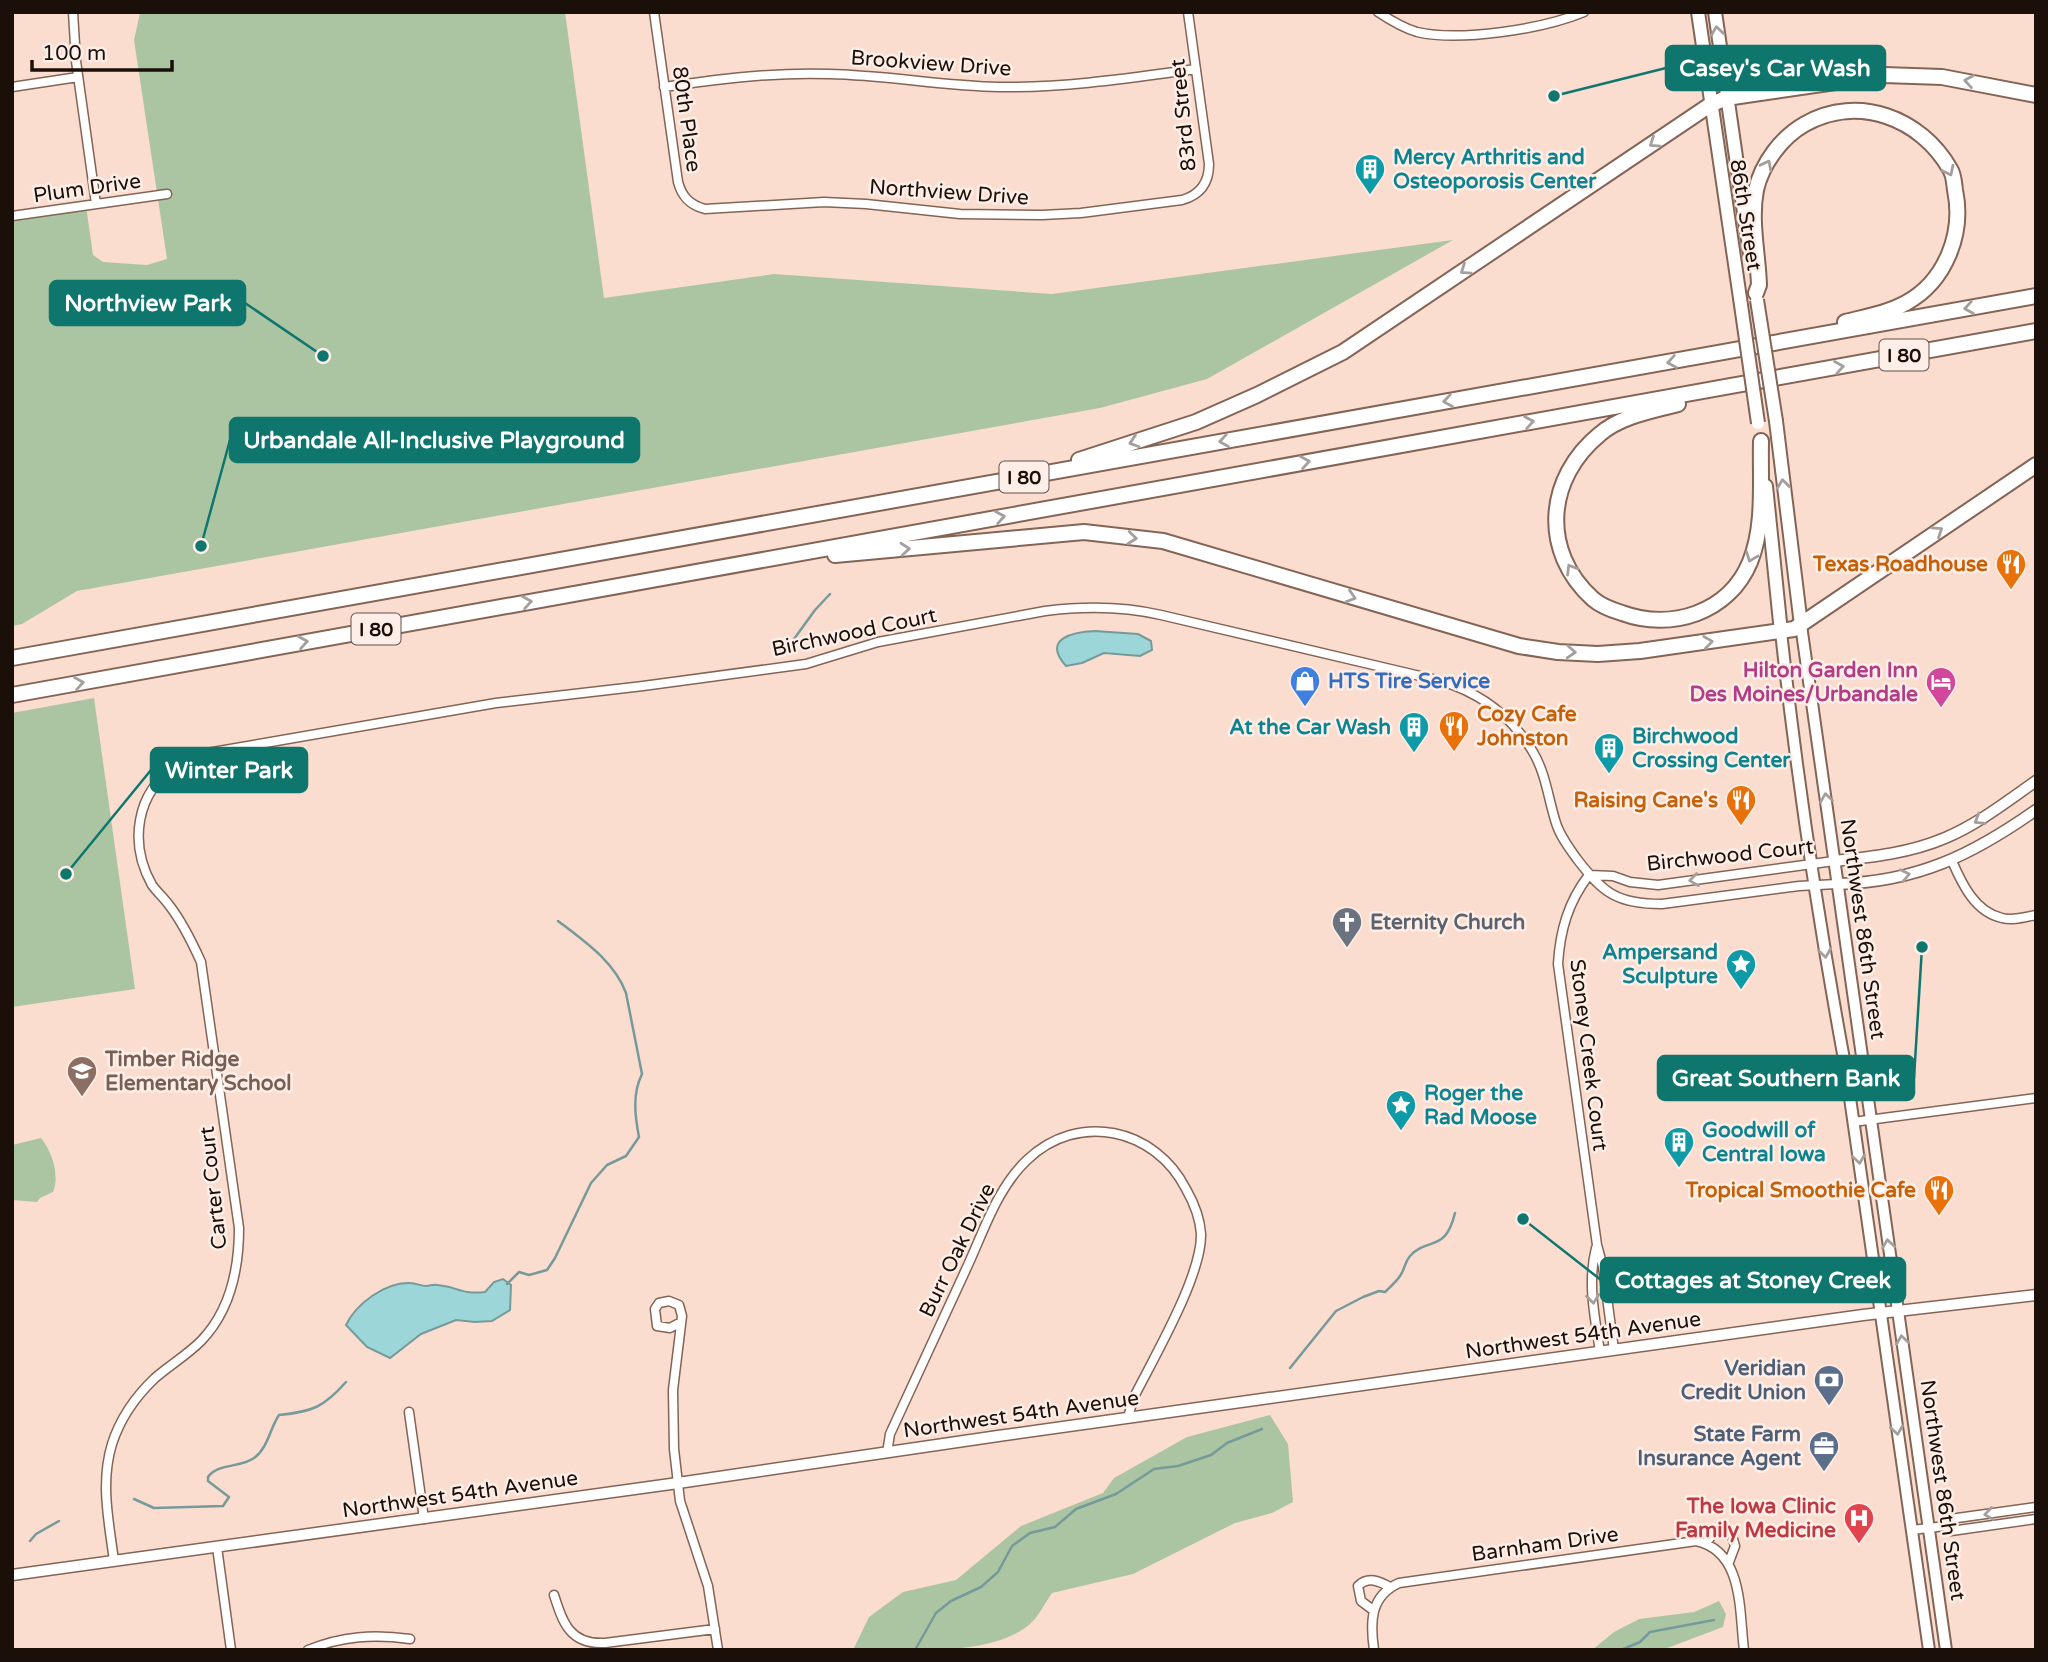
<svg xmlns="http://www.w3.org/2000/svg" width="2048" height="1662" font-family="'Varela Round',sans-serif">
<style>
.green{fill:#abc5a3}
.water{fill:#9dd6d8;stroke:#769a9a;stroke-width:2}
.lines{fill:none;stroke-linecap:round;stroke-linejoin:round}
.stream{stroke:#769a9a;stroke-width:2.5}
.minor-casing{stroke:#836455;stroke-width:11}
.tertiary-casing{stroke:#836455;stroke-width:13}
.secondary-casing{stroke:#836455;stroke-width:14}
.primary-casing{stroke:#836455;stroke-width:16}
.motorway-casing{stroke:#836455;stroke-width:18}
.minor{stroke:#fff;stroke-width:8}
.tertiary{stroke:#fff;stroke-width:10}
.secondary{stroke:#fff;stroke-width:10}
.primary{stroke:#fff;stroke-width:12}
.motorway{stroke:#fff;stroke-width:14}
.primary-bridge-casing{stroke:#836455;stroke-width:16;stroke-linecap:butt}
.primary-bridge{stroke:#fff;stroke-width:12}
.oneway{stroke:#a49f9d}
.labels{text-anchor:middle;stroke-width:5;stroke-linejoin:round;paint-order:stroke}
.shield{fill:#fdeee7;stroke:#5f524c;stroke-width:2}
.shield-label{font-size:19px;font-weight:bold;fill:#1b0f09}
.street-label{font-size:21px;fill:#1b0f09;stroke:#fdeee7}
.culture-label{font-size:21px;font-weight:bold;fill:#0d838f;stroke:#fdeee7;text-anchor:start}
.food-label{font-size:21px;font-weight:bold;fill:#c56008;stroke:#fdeee7;text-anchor:end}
.hotel-label{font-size:21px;font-weight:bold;fill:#b23c85;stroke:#fdeee7;text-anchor:end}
.shop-label{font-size:21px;font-weight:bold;fill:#366cbe;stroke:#fdeee7;text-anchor:start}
.worship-label{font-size:21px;font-weight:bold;fill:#5b616d;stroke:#fdeee7;text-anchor:start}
.education-label{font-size:21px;font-weight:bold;fill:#785e54;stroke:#fdeee7;text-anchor:start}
.service-label{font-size:21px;font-weight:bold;fill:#4e5e75;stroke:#fdeee7;text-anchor:end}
.health-label{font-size:21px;font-weight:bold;fill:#be3a42;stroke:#fdeee7;text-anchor:end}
.leader{fill:none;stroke:#0f766e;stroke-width:2.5}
.callout-dot{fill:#0f766e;stroke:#fdeee7;stroke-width:2.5}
.callout{fill:#0f766e;stroke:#0f766e;stroke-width:2.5}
.callout-label{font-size:23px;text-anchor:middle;font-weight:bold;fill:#fff}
</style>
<rect width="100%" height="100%" fill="#fbddd0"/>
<!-- green -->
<path class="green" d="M565,12L604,298L774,274L1052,294L1453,240L1207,379L1100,408L77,591L22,624L12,626V216L86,206L93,255L103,262L147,265L167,259L134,40L140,13Z
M94,698L135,989L12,1007V713Z
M41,1138C52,1151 60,1176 53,1192L40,1198L37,1202L12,1200V1145Z
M1270,1415L1288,1444L1293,1502L1272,1513L1235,1523L1133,1574L1052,1593C1045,1603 1039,1616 1030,1624C993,1657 901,1650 853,1650L869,1617L903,1592L956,1580L1021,1526L1103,1493L1114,1478L1187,1437Z
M1719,1601L1726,1614L1723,1627L1662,1650H1592L1614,1632L1639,1619L1694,1612Z"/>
<!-- water -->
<path class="water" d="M1095,631L1138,634L1151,641L1152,650L1140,656L1104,653L1082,663L1066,666C1041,638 1074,632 1095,631Z
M503,1279L511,1285L510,1310L492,1321L475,1322L456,1320L421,1334L390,1358L367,1347L346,1325C356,1304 385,1282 410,1283C416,1283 421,1286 426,1286C430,1286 433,1284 437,1285C456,1286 461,1295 485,1292L494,1282Z"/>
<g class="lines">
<!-- stream -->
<path class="stream" d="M794,639L815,610L830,594
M507,1284L519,1272L529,1275L547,1270L555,1258L591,1183L607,1165L626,1156L639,1137C635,1116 632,1094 642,1074L626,993C614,961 584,941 558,921
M1290,1368L1336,1311L1363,1297L1379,1291L1385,1292C1390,1287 1396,1282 1400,1276C1405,1269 1404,1263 1410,1256C1428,1236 1445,1254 1455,1213
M134,1499L154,1508L223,1506L229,1497L208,1481V1477C218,1463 240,1468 254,1458C268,1448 270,1428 279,1415C312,1412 324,1407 346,1382
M30,1541L36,1534L59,1521
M915,1650L936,1613L951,1601L981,1587L998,1572L1012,1546L1030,1533L1055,1527L1076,1509L1116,1494L1154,1469L1178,1466L1211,1455L1227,1443L1262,1429
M1621,1650L1640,1642L1650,1632L1714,1620"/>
<!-- minor casing -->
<g class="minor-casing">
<path id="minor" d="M73,12L76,61L96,204
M654,12L678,182C682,197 690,205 705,209L824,202L866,204L960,214L1042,215L1081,213L1182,200C1200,195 1209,183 1209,164L1188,12
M1378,12C1390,20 1403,28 1417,32C1460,42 1543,29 1584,12
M12,87L78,77
M664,87C719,79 774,72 829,74C886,75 942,86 999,87C1065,88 1130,78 1196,69
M12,216L167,194
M1952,861C1962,884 1975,912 2002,918C2013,921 2025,917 2036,915
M1589,875C1568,902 1560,931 1558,964L1597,1245L1603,1267L1614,1350
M1589,875L1613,876L1630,882L1658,885L1834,861
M1853,1122L2036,1098
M1596,1248C1587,1283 1595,1317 1600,1352
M681,1322L670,1328L657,1326L655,1309L659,1303L669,1301L679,1305L682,1316L673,1390L674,1449L680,1501L708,1586L718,1650
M409,1412L424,1519
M887,1453L890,1434C916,1378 942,1322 968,1265C984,1230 998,1187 1027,1160C1078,1111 1155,1128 1186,1189C1194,1203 1200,1218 1201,1234C1202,1276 1153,1359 1133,1399L1128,1418
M1945,1526L1950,1519L2036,1507
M1912,1530L1945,1526L1951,1531L2036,1519
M1706,1543L1716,1530L1724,1528L1731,1532L1735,1546L1729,1562
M217,1547L231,1650
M114,1561C109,1522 100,1483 112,1444C120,1419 136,1396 155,1378C170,1365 187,1355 201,1341C231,1310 239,1269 239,1228L201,962C192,942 183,923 169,905C164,898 157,892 152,885C129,844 135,792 177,766C184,761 193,758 201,754L496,703L643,686L806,664L878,642L1045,611C1084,606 1122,606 1161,615L1437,680C1477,691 1511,715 1533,752C1546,774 1548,798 1556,823C1560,836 1569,848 1577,859C1603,893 1617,904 1662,904L1799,886L1837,884
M554,1595C563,1623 570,1645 605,1643L715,1629
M1373,1610L1361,1601L1358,1586C1368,1576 1379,1581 1390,1587
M308,1650C342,1636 374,1634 410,1639
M1374,1650C1370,1622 1370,1596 1399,1583L1696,1541C1744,1551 1739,1611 1744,1650"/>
</g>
<!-- tertiary casing -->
<g class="tertiary-casing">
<path id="tertiary" d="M1834,861C1872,857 1910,853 1945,838C1978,824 2006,802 2036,781
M1837,884C1917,882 1972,855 2036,810
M12,1575L678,1483L998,1436L1863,1315L2036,1295"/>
</g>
<!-- secondary casing -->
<g class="secondary-casing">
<path id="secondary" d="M1801,625L1946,1650
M1781,632C1797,779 1819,925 1846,1070L1929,1650"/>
</g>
<!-- primary casing -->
<g class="primary-casing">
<path id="primary" d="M1698,12L1741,305
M1715,12L1750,254
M1776,421L1801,625
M1766,486L1781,632"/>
</g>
<!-- motorway casing -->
<g class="motorway-casing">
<path id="motorway" d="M1756,293L1759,285C1758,254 1750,221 1756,190C1762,163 1782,137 1805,124C1858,94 1921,118 1950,169C1954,175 1954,183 1955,190C1964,233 1946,281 1906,303C1888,313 1865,317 1845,322
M1678,404C1652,411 1621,416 1600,434C1546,478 1540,551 1593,599C1601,606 1612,610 1622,613C1671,631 1729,613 1750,562C1765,525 1760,481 1761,441
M1079,460L1196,422L1257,395L1343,352L1710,105L1726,98L1884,75L1942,77L2036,95
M835,555L1084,532L1163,541L1519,646L1558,652L1598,654L1640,651L1794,629L2036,465
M12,658L2036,296
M12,695L2036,331"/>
</g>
<!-- minor -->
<use href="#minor" class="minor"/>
<!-- tertiary -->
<use href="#tertiary" class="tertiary"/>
<!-- secondary -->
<use href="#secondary" class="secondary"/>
<!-- primary -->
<use href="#primary" class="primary"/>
<!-- motorway -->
<use href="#motorway" class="motorway"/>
<!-- primary-bridge casing -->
<g class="primary-bridge-casing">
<path id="primary-bridge" d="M1757,300L1776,421
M1741,305L1758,423"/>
</g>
<!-- primary-bridge -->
<use href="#primary-bridge" class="primary-bridge"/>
</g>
<!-- one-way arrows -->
<defs><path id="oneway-chevron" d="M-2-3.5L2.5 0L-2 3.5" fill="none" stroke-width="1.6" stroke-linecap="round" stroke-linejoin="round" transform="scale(1.75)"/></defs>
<g class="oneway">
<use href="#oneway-chevron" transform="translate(1717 31) rotate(-98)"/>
<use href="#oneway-chevron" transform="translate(1969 81) rotate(-170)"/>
<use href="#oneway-chevron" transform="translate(1654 143) rotate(146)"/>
<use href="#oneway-chevron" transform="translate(1767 165) rotate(-63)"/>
<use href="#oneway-chevron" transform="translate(1949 171) rotate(64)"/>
<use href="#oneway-chevron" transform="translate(1465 270) rotate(146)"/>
<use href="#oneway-chevron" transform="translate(1969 308) rotate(170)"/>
<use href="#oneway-chevron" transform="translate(1672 362) rotate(170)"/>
<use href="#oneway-chevron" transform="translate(1839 367) rotate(-10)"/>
<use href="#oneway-chevron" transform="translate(1448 401) rotate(170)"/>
<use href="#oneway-chevron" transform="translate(1529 422) rotate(-10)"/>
<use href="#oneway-chevron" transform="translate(1224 441) rotate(170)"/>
<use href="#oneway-chevron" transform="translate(1134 442) rotate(162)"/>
<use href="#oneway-chevron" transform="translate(1305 462) rotate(-10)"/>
<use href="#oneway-chevron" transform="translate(1783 484) rotate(-97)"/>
<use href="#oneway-chevron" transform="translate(1000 517) rotate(-10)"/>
<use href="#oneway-chevron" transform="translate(1938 531) rotate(-34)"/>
<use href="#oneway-chevron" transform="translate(1132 538) rotate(6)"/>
<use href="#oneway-chevron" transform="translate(905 549) rotate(-5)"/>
<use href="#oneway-chevron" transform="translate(1751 557) rotate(111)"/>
<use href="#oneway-chevron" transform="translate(1571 569) rotate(-121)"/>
<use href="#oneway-chevron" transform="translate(1351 597) rotate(17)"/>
<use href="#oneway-chevron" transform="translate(527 602) rotate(-10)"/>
<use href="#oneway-chevron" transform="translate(303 642) rotate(-10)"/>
<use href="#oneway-chevron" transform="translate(1708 642) rotate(-8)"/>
<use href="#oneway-chevron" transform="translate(1571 652) rotate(3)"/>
<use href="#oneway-chevron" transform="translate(79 683) rotate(-10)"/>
<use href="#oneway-chevron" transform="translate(1826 798) rotate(-98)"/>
<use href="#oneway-chevron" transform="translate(1979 820) rotate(148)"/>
<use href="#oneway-chevron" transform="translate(1905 875) rotate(-12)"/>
<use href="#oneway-chevron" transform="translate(1694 880) rotate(172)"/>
<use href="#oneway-chevron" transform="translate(1825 953) rotate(82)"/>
<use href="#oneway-chevron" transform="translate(1859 1159) rotate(82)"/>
<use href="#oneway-chevron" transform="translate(1888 1244) rotate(-98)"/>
<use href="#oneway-chevron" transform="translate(1593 1299) rotate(83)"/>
<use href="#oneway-chevron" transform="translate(1902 1340) rotate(-98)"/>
<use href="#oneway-chevron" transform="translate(1897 1430) rotate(82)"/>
<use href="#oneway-chevron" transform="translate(1989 1514) rotate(172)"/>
</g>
<!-- icons -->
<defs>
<g id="building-pin" transform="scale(1.575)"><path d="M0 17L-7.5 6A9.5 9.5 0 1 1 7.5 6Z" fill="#0f9aa8" stroke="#fdeee7"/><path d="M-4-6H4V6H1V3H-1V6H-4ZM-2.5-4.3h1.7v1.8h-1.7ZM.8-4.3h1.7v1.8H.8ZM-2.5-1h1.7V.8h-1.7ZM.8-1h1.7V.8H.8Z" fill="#fff"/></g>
<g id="restaurant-pin" transform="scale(1.575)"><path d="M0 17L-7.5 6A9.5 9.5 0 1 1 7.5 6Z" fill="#e8710a" stroke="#fdeee7"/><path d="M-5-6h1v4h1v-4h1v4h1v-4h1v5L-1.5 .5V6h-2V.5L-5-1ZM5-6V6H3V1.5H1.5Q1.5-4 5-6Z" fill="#fff"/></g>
<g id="shop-pin" transform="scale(1.575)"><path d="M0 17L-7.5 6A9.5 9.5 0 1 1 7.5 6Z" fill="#3f7fe0" stroke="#fdeee7"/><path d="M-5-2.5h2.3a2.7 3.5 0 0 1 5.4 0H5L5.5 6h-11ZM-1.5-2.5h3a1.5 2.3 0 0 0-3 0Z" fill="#fff"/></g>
<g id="hotel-pin" transform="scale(1.575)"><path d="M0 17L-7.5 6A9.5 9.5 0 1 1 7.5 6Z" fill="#d1479c" stroke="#fdeee7"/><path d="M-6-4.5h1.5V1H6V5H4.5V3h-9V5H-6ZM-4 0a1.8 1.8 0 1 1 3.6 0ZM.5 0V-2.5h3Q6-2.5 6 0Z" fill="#fff"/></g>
<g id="church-pin" transform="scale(1.575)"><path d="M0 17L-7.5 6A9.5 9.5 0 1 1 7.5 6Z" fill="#6b7280" stroke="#fdeee7"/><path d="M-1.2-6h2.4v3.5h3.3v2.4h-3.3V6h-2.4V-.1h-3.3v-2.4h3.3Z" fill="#fff"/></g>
<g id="sight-pin" transform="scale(1.575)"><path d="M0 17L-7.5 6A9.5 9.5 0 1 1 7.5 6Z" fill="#0f9aa8" stroke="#fdeee7"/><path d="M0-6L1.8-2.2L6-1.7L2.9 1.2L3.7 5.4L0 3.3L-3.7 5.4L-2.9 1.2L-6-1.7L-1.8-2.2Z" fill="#fff"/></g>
<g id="school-pin" transform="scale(1.575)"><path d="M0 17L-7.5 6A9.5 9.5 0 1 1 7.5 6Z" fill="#8d6e63" stroke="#fdeee7"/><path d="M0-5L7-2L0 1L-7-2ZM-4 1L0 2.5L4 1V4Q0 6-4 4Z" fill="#fff"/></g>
<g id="bank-pin" transform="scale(1.575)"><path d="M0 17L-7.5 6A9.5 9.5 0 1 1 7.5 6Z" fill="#5c6f8a" stroke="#fdeee7"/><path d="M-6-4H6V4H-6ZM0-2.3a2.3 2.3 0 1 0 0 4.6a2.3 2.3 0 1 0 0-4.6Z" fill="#fff"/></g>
<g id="office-pin" transform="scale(1.575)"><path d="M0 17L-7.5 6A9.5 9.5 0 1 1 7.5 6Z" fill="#5c6f8a" stroke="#fdeee7"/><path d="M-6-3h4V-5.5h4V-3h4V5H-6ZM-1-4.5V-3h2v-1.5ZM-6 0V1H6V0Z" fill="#fff"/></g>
<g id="hospital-pin" transform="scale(1.575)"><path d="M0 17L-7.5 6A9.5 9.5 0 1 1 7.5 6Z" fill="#e0444e" stroke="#fdeee7"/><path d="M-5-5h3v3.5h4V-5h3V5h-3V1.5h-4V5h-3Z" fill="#fff"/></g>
</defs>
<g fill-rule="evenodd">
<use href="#building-pin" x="1370" y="169"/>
<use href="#restaurant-pin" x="2011" y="564"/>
<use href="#shop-pin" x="1305" y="681"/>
<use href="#hotel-pin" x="1941" y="682"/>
<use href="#restaurant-pin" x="1454" y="726"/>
<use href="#building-pin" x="1414" y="727"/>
<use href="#building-pin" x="1609" y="748"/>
<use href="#restaurant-pin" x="1741" y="800"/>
<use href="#church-pin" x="1347" y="922"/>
<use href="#sight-pin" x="1741" y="964"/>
<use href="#school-pin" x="82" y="1071"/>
<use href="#sight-pin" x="1401" y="1105"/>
<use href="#building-pin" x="1679" y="1142"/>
<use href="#restaurant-pin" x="1939" y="1190"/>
<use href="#bank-pin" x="1829" y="1380"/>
<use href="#office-pin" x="1824" y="1446"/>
<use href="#hospital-pin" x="1859" y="1518"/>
</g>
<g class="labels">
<!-- shield labels -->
<g class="shield">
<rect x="1879.5" y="339.5" width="49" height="31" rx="5"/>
<rect x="999.5" y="461.5" width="49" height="31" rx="5"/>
<rect x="351.5" y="613.5" width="49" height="31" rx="5"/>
</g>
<g class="shield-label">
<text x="1904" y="362">I 80</text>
<text x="1024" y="484">I 80</text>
<text x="376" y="636">I 80</text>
</g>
<!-- street labels -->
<g class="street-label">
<text transform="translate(931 63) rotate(4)" y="7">Brookview Drive</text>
<text transform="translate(1183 115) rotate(-96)" y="7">83rd Street</text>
<text transform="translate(687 119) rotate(82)" y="7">80th Place</text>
<text transform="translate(87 188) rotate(-8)" y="7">Plum Drive</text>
<text transform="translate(949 192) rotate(4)" y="7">Northview Drive</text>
<text transform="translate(1746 215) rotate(81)" y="7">86th Street</text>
<text transform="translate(854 632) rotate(-12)" y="7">Birchwood Court</text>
<text transform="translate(1730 855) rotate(-6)" y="7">Birchwood Court</text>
<text transform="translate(1863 929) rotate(82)" y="7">Northwest 86th Street</text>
<text transform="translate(1589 1055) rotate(83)" y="7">Stoney Creek Court</text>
<text transform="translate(213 1188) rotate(-96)" y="7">Carter Court</text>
<text transform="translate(957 1250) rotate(-64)" y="7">Burr Oak Drive</text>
<text transform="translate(1583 1335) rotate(-8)" y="7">Northwest 54th Avenue</text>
<text transform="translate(1021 1414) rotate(-8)" y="7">Northwest 54th Avenue</text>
<text transform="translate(1943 1490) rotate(82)" y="7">Northwest 86th Street</text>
<text transform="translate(460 1494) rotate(-8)" y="7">Northwest 54th Avenue</text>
<text transform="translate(1545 1544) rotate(-8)" y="7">Barnham Drive</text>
</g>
<!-- culture labels -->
<g class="culture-label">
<text x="1393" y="164">Mercy Arthritis and<tspan x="1393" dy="24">Osteoporosis Center</tspan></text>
<text x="1391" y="734" text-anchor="end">At the Car Wash</text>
<text x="1632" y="743">Birchwood<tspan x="1632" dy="24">Crossing Center</tspan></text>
<text x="1718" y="959" text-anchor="end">Ampersand<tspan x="1718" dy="24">Sculpture</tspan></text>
<text x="1424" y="1100">Roger the<tspan x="1424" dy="24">Rad Moose</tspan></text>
<text x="1702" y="1137">Goodwill of<tspan x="1702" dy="24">Central Iowa</tspan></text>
</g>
<!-- food labels -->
<g class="food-label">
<text x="1988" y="571">Texas Roadhouse</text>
<text x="1477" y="721" text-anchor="start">Cozy Cafe<tspan x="1477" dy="24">Johnston</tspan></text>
<text x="1718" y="807">Raising Cane's</text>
<text x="1916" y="1197">Tropical Smoothie Cafe</text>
</g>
<!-- hotel labels -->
<g class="hotel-label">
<text x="1918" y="677">Hilton Garden Inn<tspan x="1918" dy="24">Des Moines/Urbandale</tspan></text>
</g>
<!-- shop labels -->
<g class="shop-label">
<text x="1328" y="688">HTS Tire Service</text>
</g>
<!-- worship labels -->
<g class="worship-label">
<text x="1370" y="929">Eternity Church</text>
</g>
<!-- education labels -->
<g class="education-label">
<text x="105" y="1066">Timber Ridge<tspan x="105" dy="24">Elementary School</tspan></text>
</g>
<!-- service labels -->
<g class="service-label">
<text x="1806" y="1375">Veridian<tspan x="1806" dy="24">Credit Union</tspan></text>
<text x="1801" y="1441">State Farm<tspan x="1801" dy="24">Insurance Agent</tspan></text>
</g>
<!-- health labels -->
<g class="health-label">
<text x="1836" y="1513">The Iowa Clinic<tspan x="1836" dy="24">Family Medicine</tspan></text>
</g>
</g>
<!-- callouts -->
<path class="leader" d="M1554 96L1666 68M323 356L245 303M201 546L230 440M66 874L151 770M1922 947L1914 1078M1523 1219L1601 1280"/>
<g class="callout-dot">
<circle cx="1554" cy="96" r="7"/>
<circle cx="323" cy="356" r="7"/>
<circle cx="201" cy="546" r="7"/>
<circle cx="66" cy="874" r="7"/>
<circle cx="1922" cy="947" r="7"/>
<circle cx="1523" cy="1219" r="7"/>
</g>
<g class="callout">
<rect x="1666" y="46" width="219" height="44" rx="7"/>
<rect x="50" y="281" width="195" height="44" rx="7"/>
<rect x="230" y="418" width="409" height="44" rx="7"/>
<rect x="151" y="748" width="156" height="44" rx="7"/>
<rect x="1658" y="1056" width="256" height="44" rx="7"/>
<rect x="1601" y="1258" width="304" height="44" rx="7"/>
</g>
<g class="callout-label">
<text x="1775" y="76">Casey's Car Wash</text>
<text x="148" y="311">Northview Park</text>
<text x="434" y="448">Urbandale All-Inclusive Playground</text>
<text x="229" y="778">Winter Park</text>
<text x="1786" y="1086">Great Southern Bank</text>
<text x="1753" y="1288">Cottages at Stoney Creek</text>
</g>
<!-- border -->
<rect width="2048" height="1662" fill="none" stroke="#1b0f09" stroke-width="28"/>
<!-- scale -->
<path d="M32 60v10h140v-10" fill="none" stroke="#1b0f09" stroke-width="3.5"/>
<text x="42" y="60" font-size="21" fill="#1b0f09" stroke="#fdeee7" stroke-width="5" paint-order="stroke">100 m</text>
</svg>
